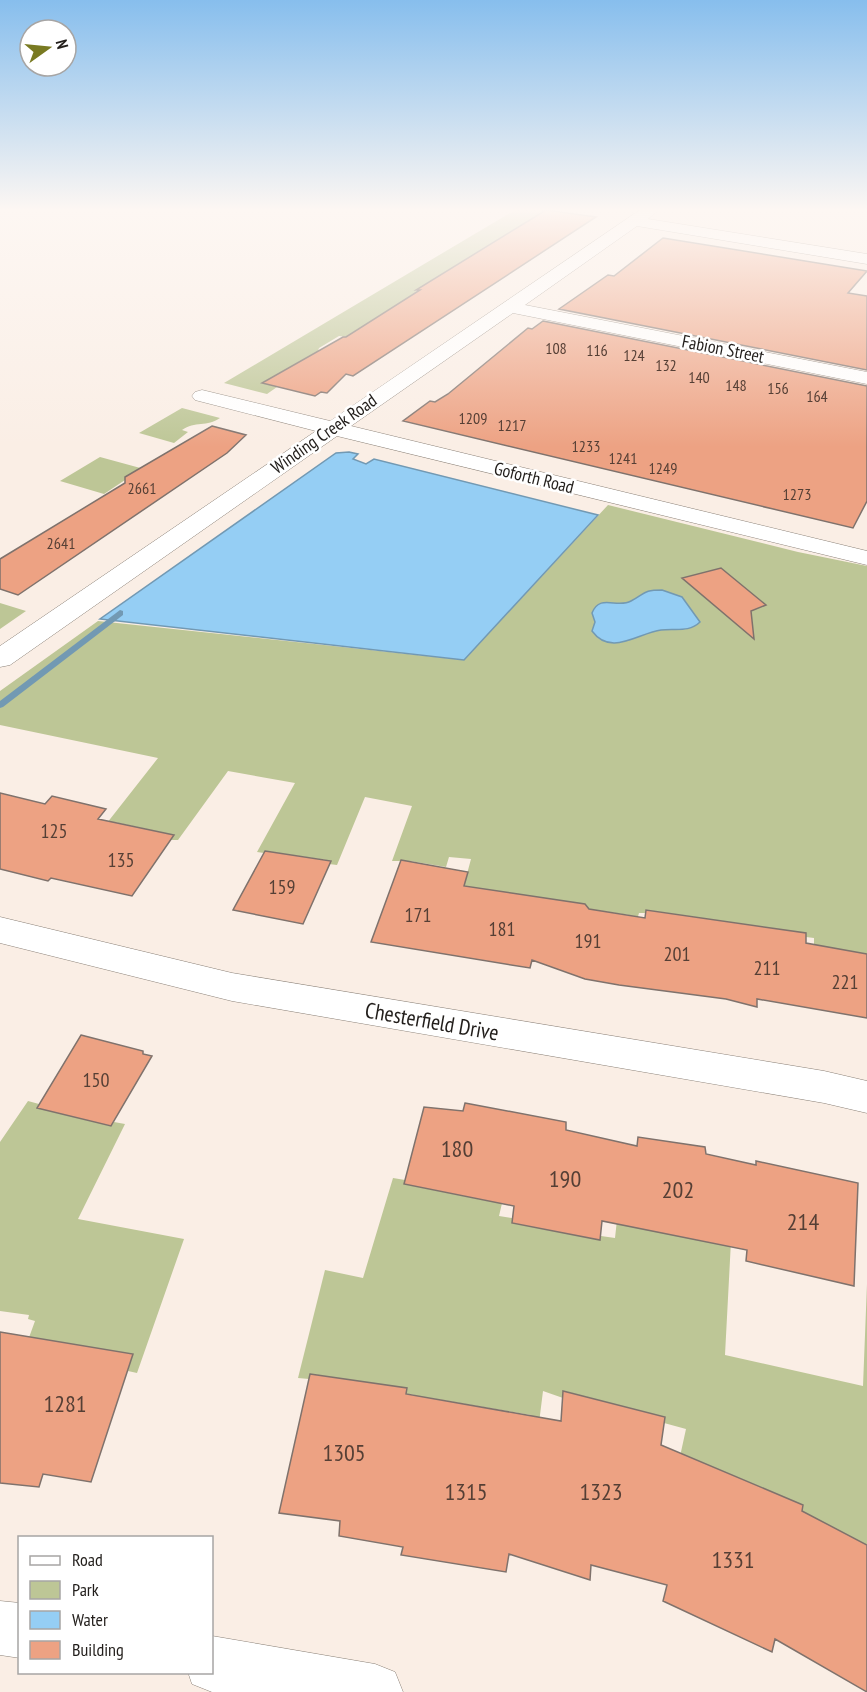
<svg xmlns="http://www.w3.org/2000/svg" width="867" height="1692" font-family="'PT Sans Narrow',sans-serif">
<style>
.green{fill:#bdc696}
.water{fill:#95cef4;stroke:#7299b3;stroke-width:1.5}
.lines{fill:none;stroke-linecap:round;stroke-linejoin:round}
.stream{fill:#7299b3;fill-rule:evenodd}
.building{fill:#eda283;stroke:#7f726c;stroke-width:1.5}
.minor-casing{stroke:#8a8077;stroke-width:1}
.minor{fill:#fff;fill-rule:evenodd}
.labels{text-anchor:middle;stroke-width:5;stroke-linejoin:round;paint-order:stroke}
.far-number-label{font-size:16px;fill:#553f35}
.far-street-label{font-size:18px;fill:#221e1b;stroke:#fff}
.number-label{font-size:20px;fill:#553f35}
.street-label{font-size:22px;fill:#221e1b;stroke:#fff}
.near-number-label{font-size:24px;fill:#553f35}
</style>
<rect width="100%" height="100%" fill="#faeee5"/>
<!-- green -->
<path class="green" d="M515,210H552L499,239L458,282L436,278L415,291L452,299L356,338L339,336L319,348L318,351L263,383L277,387L267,394L224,383Z
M182,408L220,418C207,427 195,421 182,430L188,432L174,443L139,433Z
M100,457L144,469L125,477V480L104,494L60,481Z
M608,505L798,552L867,566V954L814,947V938L806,937V933L646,910L645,913H639L637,920L629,915L589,909L584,904L463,889L471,859L449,857L446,867L410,861H392L412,806L365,797L337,865L329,864L330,862L326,860L265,851L264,853L257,852L295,783L228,771L178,840H171L174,835L114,822L112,825L107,823L158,758L0,725V691L98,621L464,660Z
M0,603L26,611L0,629Z
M28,1101L39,1104L37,1108L111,1126L114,1122L125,1124L78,1219L184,1239L137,1373L128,1371L132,1354L27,1343L35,1321L28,1319L29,1315L0,1311V1142Z
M393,1178L405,1180L404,1184L488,1201L503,1199L499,1216L512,1218V1223L600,1240L601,1236L615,1238L617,1220L629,1226L717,1244L731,1241L725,1355L863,1386L867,1284V1545L801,1519L803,1505L701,1462L679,1461L686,1429L664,1423V1417L564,1391L563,1398L543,1391L538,1431L531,1415L430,1398L412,1410L415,1395L406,1394V1388L311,1374L309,1379L298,1378L325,1270L363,1278Z"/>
<!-- water -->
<path class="water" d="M349,452L358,454L353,459L366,464L374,459L598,515L464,660L100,619L336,453Z
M662,590L682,597L700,622C689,633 675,628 661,630C638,633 611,657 592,631L595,622L592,613C600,593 617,609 631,601C646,593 643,590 662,590Z"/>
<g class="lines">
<!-- stream -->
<path class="stream" d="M120,610L123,611V615L3,707L0,708V701Z"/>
</g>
<!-- building -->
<path class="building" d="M546,210L596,217L353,376L346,374L327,393L321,392L315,396L262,383L343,337H346L420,290H416Z
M663,238L867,271L848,293L867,296V370L559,309L608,275L614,276Z
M543,321L867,386V501L853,528L403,421L430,401L435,402L448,394L528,328L532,329Z
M212,426L246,435L227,453L18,595L0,589V559L125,483V477Z
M721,568L766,605L751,611L754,639L682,578Z
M0,793L45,804L52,796L106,809L98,819L174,835L132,896L51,878L48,881L0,869Z
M265,851L331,861L303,924L233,910Z
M401,860L468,872L464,886L585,904L589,909L645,918L646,910L806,933V943L867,954V1018L757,999V1007L726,999L619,985L585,979L532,960L530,968L371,942Z
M81,1035L143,1051V1054L152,1056L111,1126L37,1108Z
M465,1103L566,1122V1130L637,1146L638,1137L705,1147L706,1154L756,1165V1161L858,1183L854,1286L746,1261L747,1250L602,1221L600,1240L512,1223L514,1206L404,1184L424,1107L463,1111Z
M0,1332L133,1354L91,1482L43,1474L39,1487L0,1483Z
M310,1374L407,1388L406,1394L561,1421L563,1391L665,1417L661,1445L803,1505L802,1511L867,1545V1692L775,1639L772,1652L663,1601L667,1585L591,1565L590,1580L509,1554L506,1572L401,1555L403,1547L339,1536L340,1521L279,1513Z"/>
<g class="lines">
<!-- minor casing -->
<g class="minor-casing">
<path id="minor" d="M640,210H658L648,219L867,254V264L637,226L525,305L867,372V384L513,313L351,426L867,551V565L337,436L10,665L0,667V646L316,431L195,400L192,396L195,392L202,390L330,421Z
M0,917L232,973L824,1071L867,1081V1113L824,1103L232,1001L0,943Z
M0,1601L20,1603V1658L0,1655Z
M212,1636L375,1664L395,1672L403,1692H212L192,1684L188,1672H212Z"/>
</g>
<!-- minor -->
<use href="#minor" class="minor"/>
</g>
<!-- sky -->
<linearGradient id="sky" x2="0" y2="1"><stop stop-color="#87beed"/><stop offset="0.47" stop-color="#fdf7f3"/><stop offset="1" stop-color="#fdf7f3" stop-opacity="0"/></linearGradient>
<rect width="867" height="447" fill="url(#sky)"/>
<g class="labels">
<!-- far-number labels -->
<g class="far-number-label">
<text x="556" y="354">108</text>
<text x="597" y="356">116</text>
<text x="634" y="361">124</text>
<text x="666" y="371">132</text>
<text x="699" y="383">140</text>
<text x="736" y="391">148</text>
<text x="778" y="394">156</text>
<text x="817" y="402">164</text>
<text x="473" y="424">1209</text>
<text x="512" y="431">1217</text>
<text x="586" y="452">1233</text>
<text x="623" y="464">1241</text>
<text x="663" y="474">1249</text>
<text x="142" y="494">2661</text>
<text x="797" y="500">1273</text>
<text x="61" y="549">2641</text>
</g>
<!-- far-street labels -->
<g class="far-street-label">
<text transform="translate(723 349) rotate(11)" y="6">Fabion Street</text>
<text transform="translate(324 434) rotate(-35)" y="6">Winding Creek Road</text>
<text transform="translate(534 478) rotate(14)" y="6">Goforth Road</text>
</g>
<!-- number labels -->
<g class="number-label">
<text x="54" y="838">125</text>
<text x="121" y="867">135</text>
<text x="282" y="894">159</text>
<text x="418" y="922">171</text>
<text x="502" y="936">181</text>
<text x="588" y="948">191</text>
<text x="677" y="961">201</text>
<text x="767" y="975">211</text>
<text x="845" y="989">221</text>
<text x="96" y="1087">150</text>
</g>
<!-- street labels -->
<g class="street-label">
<text transform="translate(432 1021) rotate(10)" y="8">Chesterfield Drive</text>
</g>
<!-- near-number labels -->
<g class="near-number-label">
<text x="457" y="1157">180</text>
<text x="565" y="1187">190</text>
<text x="678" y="1198">202</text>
<text x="803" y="1230">214</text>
<text x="65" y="1412">1281</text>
<text x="344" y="1461">1305</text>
<text x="466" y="1500">1315</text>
<text x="601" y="1500">1323</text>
<text x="733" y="1568">1331</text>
</g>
</g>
<!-- legend -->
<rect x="18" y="1536" width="195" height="138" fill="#ffffff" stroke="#a7a5a4" stroke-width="1.5"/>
<rect x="30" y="1556" width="30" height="9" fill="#ffffff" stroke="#a7a5a4" stroke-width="1.5"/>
<text x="72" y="1566" font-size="18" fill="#221e1b">Road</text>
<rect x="30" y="1581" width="30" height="18" fill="#bdc696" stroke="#a7a5a4" stroke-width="1.5"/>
<text x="72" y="1596" font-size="18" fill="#221e1b">Park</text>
<rect x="30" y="1611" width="30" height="18" fill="#95cef4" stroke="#a7a5a4" stroke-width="1.5"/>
<text x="72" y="1626" font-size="18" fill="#221e1b">Water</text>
<rect x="30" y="1641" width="30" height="18" fill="#eda283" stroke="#a7a5a4" stroke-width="1.5"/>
<text x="72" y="1656" font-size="18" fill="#221e1b">Building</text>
<!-- north arrow -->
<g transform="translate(48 48) rotate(75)"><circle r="28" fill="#ffffff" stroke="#a7a5a4" stroke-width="1.5"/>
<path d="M0-4.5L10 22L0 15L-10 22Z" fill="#797a22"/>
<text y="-9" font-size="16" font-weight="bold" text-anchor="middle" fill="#221e1b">N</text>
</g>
</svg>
